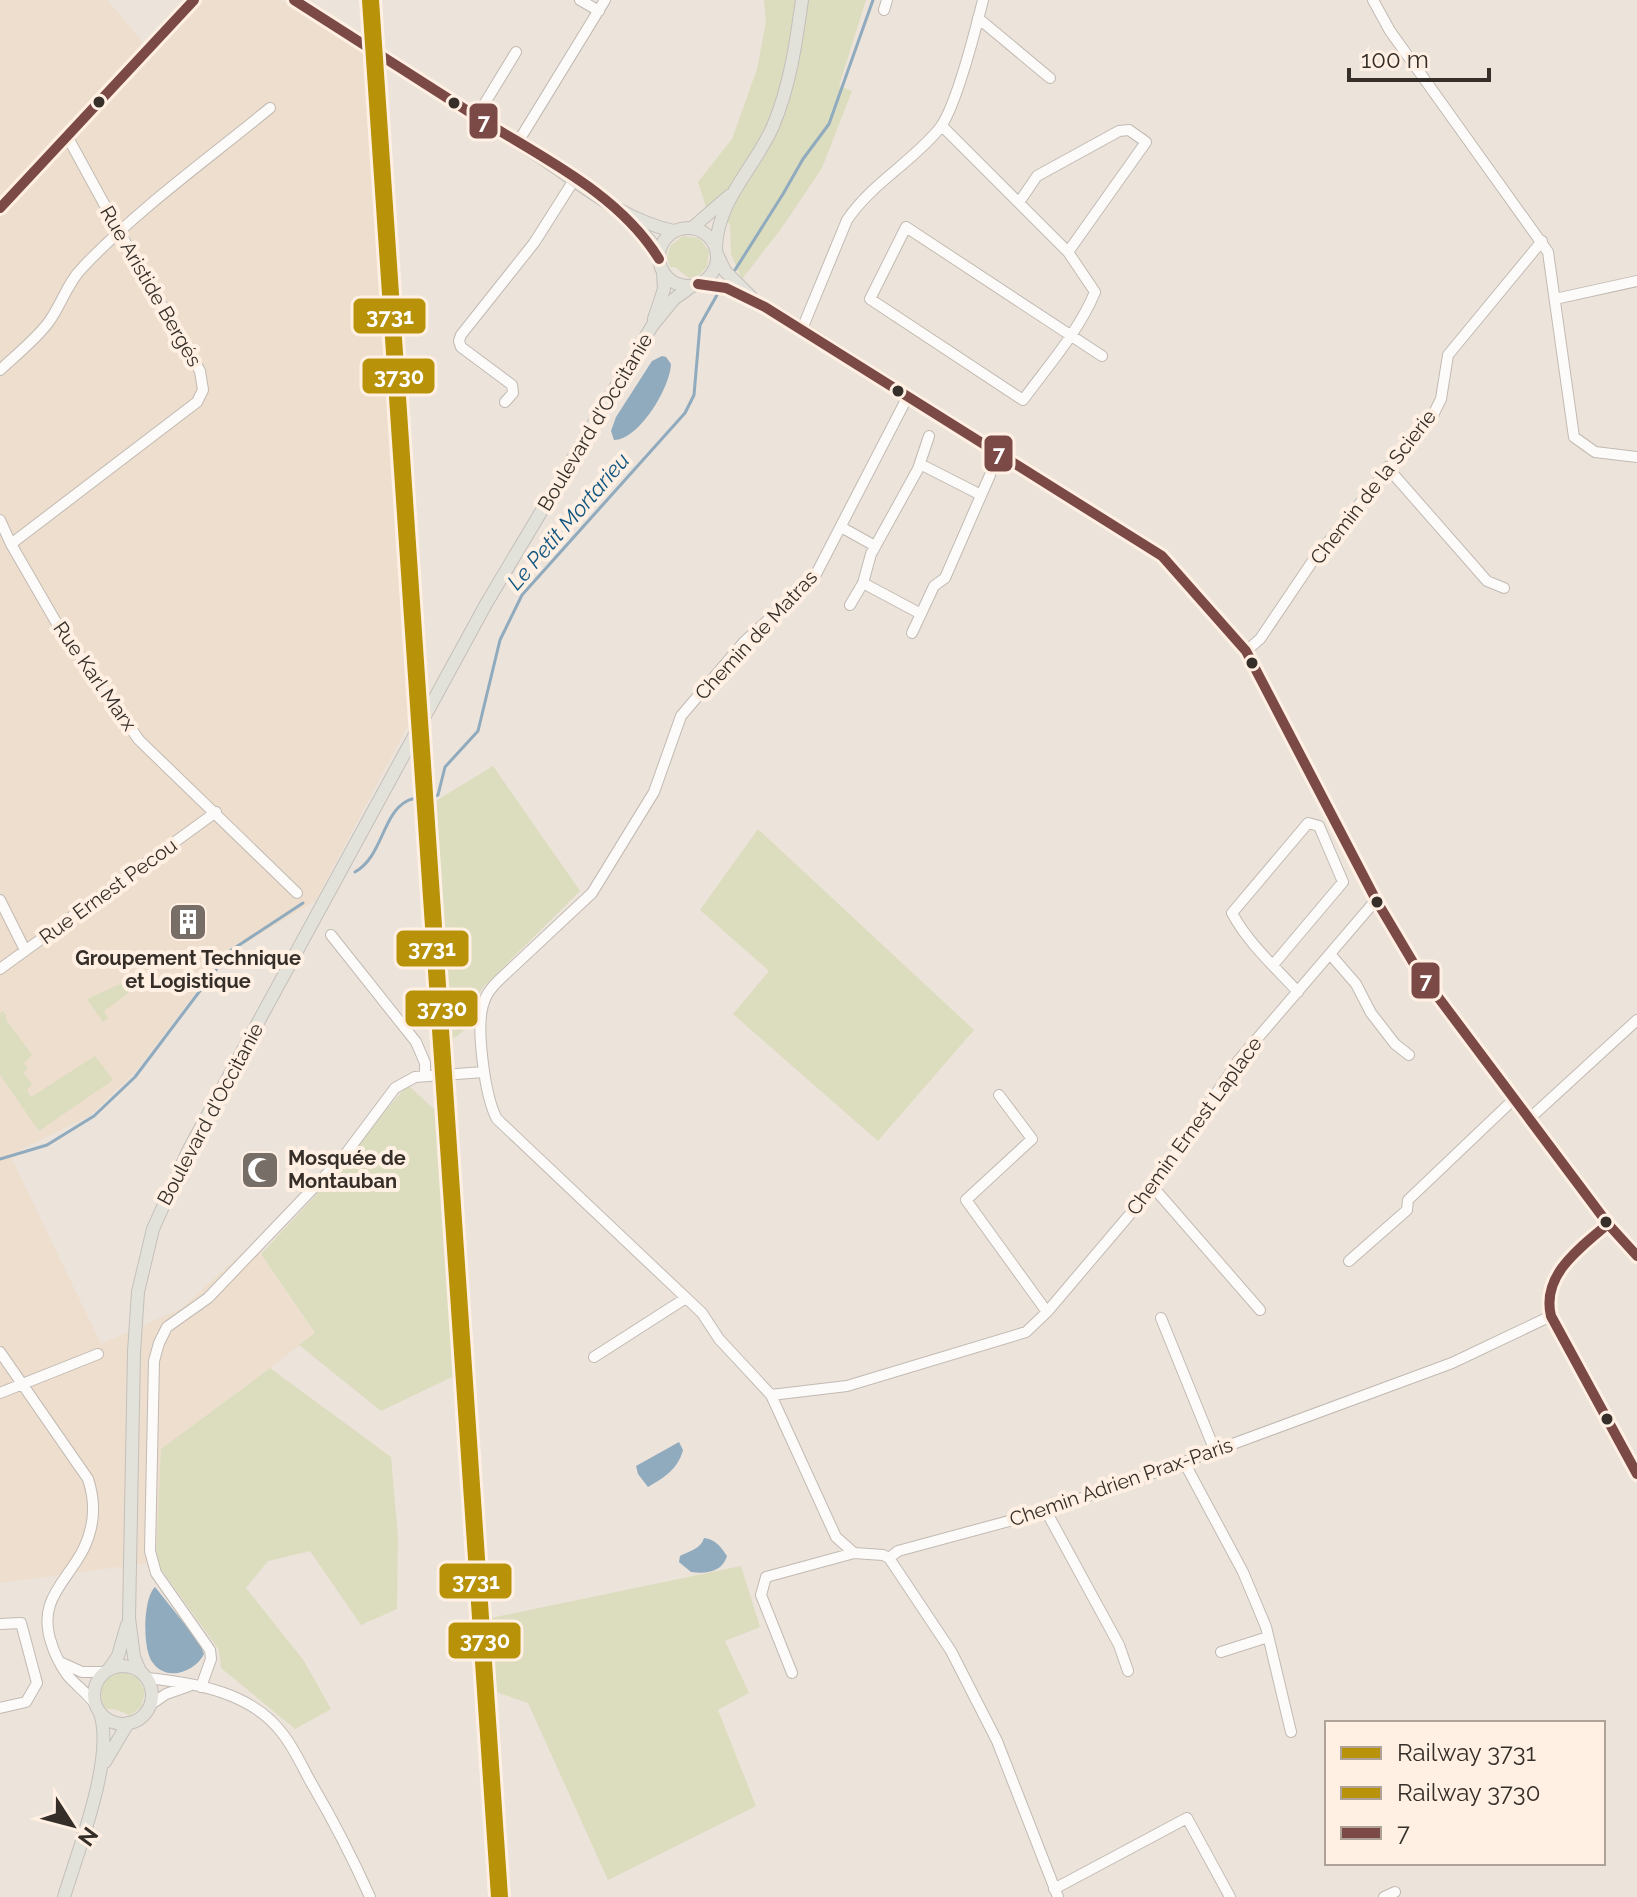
<svg xmlns="http://www.w3.org/2000/svg" width="1637" height="1897" font-family="Raleway,sans-serif">
<style>
.built{fill:#eedecd}
.green{fill:#dcdcbe}
.water{fill:#90aabe}
.lines{fill:none;stroke-linecap:round;stroke-linejoin:round}
.stream{stroke:#90aabe;stroke-width:3}
.minor-casing{stroke:#c2bab3;stroke-width:12}
.major-casing{stroke:#c4bfbb;stroke-width:14}
.minor{stroke:#fcfbf9;stroke-width:10}
.major{stroke:#e2e2da;stroke-width:12}
.bus-1-casing{stroke:#fff0e3;stroke-width:16}
.bus-1{stroke:#7b4946;stroke-width:10}
.rail-1-casing{stroke:#fff0e3;stroke-width:18}
.rail-2-casing{stroke:#fff0e3;stroke-width:18}
.rail-1{stroke:#b89208;stroke-width:12}
.rail-2{stroke:#b89208;stroke-width:12}
.bus-dot{fill:#362f29;stroke:#fff0e3;stroke-width:3}
.labels{text-anchor:middle;stroke-width:8;stroke-linejoin:round;paint-order:stroke}
.street-label{font-size:20px;fill:#362f29;stroke:#fff0e3}
.poi-label{font-size:20px;font-weight:bold;fill:#362f29;stroke:#fff0e3}
.water-label{font-size:22px;font-style:italic;fill:#105580;stroke:#fff0e3}
.line-badge{stroke:#fff0e3;stroke-width:3}
.badge-label{font-size:22px;text-anchor:middle;font-weight:bold;fill:#fff}
</style>
<rect width="100%" height="100%" fill="#ece3da"/>
<!-- built -->
<path class="built" d="M0,0H107L153,54L204,0H280L384,65L429,686L315,901L222,957L137,1070L89,1116L10,1155L101,1344L182,1308L253,1243L315,1334L161,1449L156,1562L0,1583Z
M430,728L451,1069L433,1070L411,761Z
M450,1078L491,1618L508,1897H490L433,1080Z"/>
<!-- green -->
<path class="green" d="M764,0H866L839,86L852,91L822,168L781,229L742,279L731,254L730,224L706,207L698,182L732,139L757,69L766,22Z
M683,236L699,238L709,251L707,267L699,275L689,278L675,267H670L667,257L670,246Z
M493,766L580,891L482,988L477,1001L476,1021L449,1042L434,802Z
M758,829L974,1030L878,1141L733,1014L769,971L700,910Z
M142,974L145,981L104,1011L108,1018L103,1022L87,999Z
M3,1011L7,1016L5,1018L32,1055L24,1063L28,1069L23,1072L32,1084L27,1090L31,1097L95,1056L113,1080L39,1131L0,1075V1013Z
M408,1085L435,1110L454,1376L381,1411L299,1345L315,1333L261,1254L343,1166L385,1111Z
M270,1368L391,1457L398,1537L397,1609L361,1625L310,1551L268,1561L246,1588L304,1661L331,1709L295,1729L221,1668L219,1650L156,1562L161,1449Z
M741,1566L760,1627L725,1641L749,1693L718,1710L756,1806L608,1880L528,1703L496,1692L491,1618Z
M124,1672L138,1678L145,1692L141,1707L129,1716C126,1712 111,1708 106,1709C95,1692 103,1675 124,1672Z"/>
<!-- water -->
<path class="water" d="M662,356L666,357L671,364C670,388 639,440 614,440L611,431L616,417L652,361Z
M679,1442L683,1450C678,1469 664,1478 648,1487L638,1474L636,1466Z
M704,1538C715,1539 721,1547 727,1556C722,1572 707,1574 691,1572L679,1562L680,1556C689,1551 701,1549 704,1538Z
M155,1587L199,1642L204,1654C195,1672 167,1682 153,1663C142,1650 143,1598 155,1587Z"/>
<g class="lines">
<!-- stream -->
<path class="stream" d="M735,270L783,194L803,159L829,124L873,0
M355,872C383,856 382,814 407,801C416,796 428,799 438,795L445,767L478,731L500,640L522,595L685,413L694,395L700,325L717,295
M0,1159L47,1145L94,1116L135,1077L230,951L303,903"/>
<!-- minor casing -->
<g class="minor-casing">
<path id="minor" d="M580,0L599,11
M1373,0L1390,31L1548,252L1574,437L1595,452L1637,457
M884,10L887,0
M978,18L1050,78
M477,116L516,52
M942,126L1068,252L1095,292C1079,331 1048,366 1023,400L870,299L906,227L1102,356
M518,142L605,0
M1020,201L1037,176L1119,131L1129,130L1146,142L1068,252
M0,208L194,0
M1555,299L1637,281
M802,329L847,220C872,183 911,163 939,129C955,110 976,28 983,0
M0,370C16,355 35,340 48,323C62,304 67,283 83,267C138,209 208,159 270,108
M505,402L513,393L512,385L461,347L459,341L461,335L534,243L574,180
M920,464L981,495
M1387,467L1487,581L1504,588
M0,520L11,544L56,622L139,740L297,893
M841,527L875,546
M11,544L197,402L203,390L200,371L120,233L67,136
M863,583L921,614
M850,605L863,583L871,554L918,469L929,436
M912,633L934,586L945,578L990,475
M1246,651L1260,639L1314,559L1433,415L1441,399L1448,355L1542,241
M0,900L25,950
M331,935L416,1042L425,1063V1075
M1330,954L1356,984L1371,1013L1395,1044L1409,1055
M1273,965L1343,882L1319,826L1308,823L1232,913C1248,943 1275,967 1298,992
M0,969L216,812
M999,1095L1032,1139L966,1200L1047,1312
M1529,1119L1637,1020
M1153,1187L1260,1310
M1608,1224C1591,1239 1554,1270 1549,1291C1547,1300 1549,1308 1551,1316L1637,1474
M1349,1261L1407,1210L1408,1200L1513,1100
M1161,1318L1215,1451
M0,1352L88,1479C96,1503 95,1526 83,1550C65,1584 36,1601 52,1645C55,1655 63,1670 69,1677C78,1687 87,1693 95,1704
M594,1357L686,1298
M0,1393L98,1354
M771,1395L847,1386L1026,1332L1047,1312L1153,1187L1238,1061L1376,900
M1184,1462L1243,1572L1266,1627L1291,1732
M1046,1511L1119,1645L1128,1671
M889,1558L883,1555L854,1553L836,1537L771,1395L719,1339L702,1313L497,1119C485,1097 475,1025 484,1002C486,994 492,987 498,981L592,893L654,792L681,716L744,642L814,578L908,396
M889,1558L898,1551L1046,1511L1184,1462L1452,1363L1551,1316
M889,1558L951,1651L997,1741L1058,1897
M0,1624L21,1623L37,1683L26,1702L0,1708
M1221,1652L1268,1637
M62,1663L82,1672H104
M792,1673L761,1595L766,1577L854,1553
M147,1678C195,1683 251,1692 282,1733C295,1749 303,1769 313,1786C334,1822 353,1859 370,1897
M201,1687L211,1659L210,1650L156,1573L150,1551L154,1361L159,1343L167,1327L208,1298L344,1156L395,1088L415,1077L484,1072
M150,1705L166,1694L189,1686
M1054,1889L1187,1818L1230,1897
M1384,1897L1395,1892"/>
</g>
<!-- major casing -->
<g class="major-casing">
<path id="major" d="M294,0C373,51 453,100 531,151C577,180 620,220 674,231
M629,219L651,242L658,258
M659 257a29 29 0 1 1 58 0a29 29 0 1 1-58 0Z
M692,228L729,196
M716,247C718,199 755,168 773,126C790,86 796,43 802,0
M718,256L725,271L751,297
M698,284C735,284 771,311 802,329L1162,556L1246,651L1376,900L1417,969L1608,1224L1637,1256
M654,319L664,289L663,272
M94 1695a29 29 0 1 1 58 0a29 29 0 1 1-58 0Z
M109,1669L118,1656L127,1625
M140,1671L134,1657L129,1618L134,1352L138,1292L153,1229L188,1151L486,604L652,326L674,299L692,286
M105,1762L128,1723
M64,1897C78,1850 115,1758 100,1713"/>
</g>
<!-- minor -->
<use href="#minor" class="minor"/>
<!-- major -->
<use href="#major" class="major"/>
<!-- bus-1 casing -->
<g class="bus-1-casing">
<path id="bus-1" d="M294,0C354,39 414,77 474,115C538,156 618,192 659,259
M0,208L194,0
M698,284L726,288L765,307L1162,556L1246,651L1376,900L1417,969L1608,1224L1637,1256
M1608,1224C1580,1248 1541,1275 1551,1316L1637,1474"/>
</g>
<!-- bus-1 -->
<use href="#bus-1" class="bus-1"/>
<!-- rail-1 casing -->
<g class="rail-1-casing">
<path id="rail-1" d="M368,0L497,1897"/>
</g>
<!-- rail-2 casing -->
<g class="rail-2-casing">
<path id="rail-2" d="M373,0L502,1897"/>
</g>
<!-- rail-1 -->
<use href="#rail-1" class="rail-1"/>
<!-- rail-2 -->
<use href="#rail-2" class="rail-2"/>
</g>
<!-- icons -->
<defs>
<g id="building-square" transform="scale(2)"><rect x="-9" y="-9" width="18" height="18" rx="4" fill="#766e67" stroke="#fff0e3"/><path d="M-4-6H4V6H1V3H-1V6H-4ZM-2.5-4.3h1.7v1.8h-1.7ZM.8-4.3h1.7v1.8H.8ZM-2.5-1h1.7V.8h-1.7ZM.8-1h1.7V.8H.8Z" fill="#fff"/></g>
<g id="mosque-square" transform="scale(2)"><rect x="-9" y="-9" width="18" height="18" rx="4" fill="#766e67" stroke="#fff0e3"/><path d="M3.5-4.9A6 6 0 1 0 3.5 4.9A5 5 0 1 1 3.5-4.9Z" fill="#fff"/></g>
</defs>
<g fill-rule="evenodd">
<use href="#building-square" x="188" y="922"/>
<use href="#mosque-square" x="260" y="1170"/>
</g>
<!-- markers -->
<g class="bus-dot">
<circle cx="99" cy="102" r="7"/>
<circle cx="454" cy="103" r="7"/>
<circle cx="898" cy="391" r="7"/>
<circle cx="1252" cy="663" r="7"/>
<circle cx="1377" cy="902" r="7"/>
<circle cx="1606" cy="1222" r="7"/>
<circle cx="1607" cy="1419" r="7"/>
</g>
<g class="labels">
<!-- street labels -->
<g class="street-label">
<text transform="translate(151 286) rotate(60)" y="7">Rue Aristide Bergés</text>
<text transform="translate(595 422) rotate(-59)" y="7">Boulevard d'Occitanie</text>
<text transform="translate(1373 487) rotate(-52)" y="7">Chemin de la Scierie</text>
<text transform="translate(756 635) rotate(-47)" y="7">Chemin de Matras</text>
<text transform="translate(95 676) rotate(55)" y="7">Rue Karl Marx</text>
<text transform="translate(108 891) rotate(-36)" y="7">Rue Ernest Pecou</text>
<text transform="translate(210 1114) rotate(-62)" y="7">Boulevard d'Occitanie</text>
<text transform="translate(1194 1126) rotate(-54)" y="7">Chemin Ernest Laplace</text>
<text transform="translate(1121 1482) rotate(-19)" y="7">Chemin Adrien Prax-Paris</text>
</g>
<!-- poi labels -->
<g class="poi-label">
<text x="188" y="965">Groupement Technique<tspan x="188" dy="23">et Logistique</tspan></text>
<text x="288" y="1165" text-anchor="start">Mosquée de<tspan x="288" dy="23">Montauban</tspan></text>
</g>
<!-- water labels -->
<g class="water-label">
<text transform="translate(568 521) rotate(-49)" y="8">Le Petit Mortarieu</text>
</g>
</g>
<g class="line-badge">
<rect x="468" y="102" width="31" height="38" rx="8" fill="#7b4946"/>
<rect x="352" y="297" width="75" height="38" rx="8" fill="#b89208"/>
<rect x="361" y="357" width="75" height="38" rx="8" fill="#b89208"/>
<rect x="983" y="434" width="31" height="39" rx="8" fill="#7b4946"/>
<rect x="395" y="929" width="75" height="39" rx="8" fill="#b89208"/>
<rect x="1410" y="961" width="31" height="39" rx="8" fill="#7b4946"/>
<rect x="404" y="989" width="75" height="39" rx="8" fill="#b89208"/>
<rect x="438" y="1562" width="75" height="38" rx="8" fill="#b89208"/>
<rect x="447" y="1621" width="75" height="39" rx="8" fill="#b89208"/>
</g>
<g class="badge-label">
<text x="484" y="129">7</text>
<text x="390" y="324">3731</text>
<text x="399" y="384">3730</text>
<text x="999" y="461">7</text>
<text x="432" y="956">3731</text>
<text x="1426" y="988">7</text>
<text x="442" y="1016">3730</text>
<text x="476" y="1589">3731</text>
<text x="485" y="1648">3730</text>
</g>
<!-- legend -->
<rect x="1325" y="1721" width="280" height="144" fill="#fff0e3" stroke="#afa399" stroke-width="2"/>
<rect x="1341" y="1747" width="40" height="12" fill="#b89208" stroke="#afa399" stroke-width="2"/>
<text x="1397" y="1761" font-size="24" fill="#362f29">Railway 3731</text>
<rect x="1341" y="1787" width="40" height="12" fill="#b89208" stroke="#afa399" stroke-width="2"/>
<text x="1397" y="1801" font-size="24" fill="#362f29">Railway 3730</text>
<rect x="1341" y="1827" width="40" height="12" fill="#7b4946" stroke="#afa399" stroke-width="2"/>
<text x="1397" y="1841" font-size="24" fill="#362f29">7</text>
<!-- north arrow -->
<g transform="translate(72 1825) rotate(126)" stroke="#fff0e3" stroke-width="6" paint-order="stroke">
<path d="M0-6L14 30L0 20L-14 30Z" fill="#362f29"/>
<text y="-12" font-size="22" font-weight="bold" text-anchor="middle" fill="#362f29">N</text>
</g>
<!-- scale -->
<path d="M1349 68v12h140v-12" fill="none" stroke="#362f29" stroke-width="4"/>
<text x="1361" y="68" font-size="24" fill="#362f29" stroke="#fff0e3" stroke-width="6" paint-order="stroke">100 m</text>
</svg>
